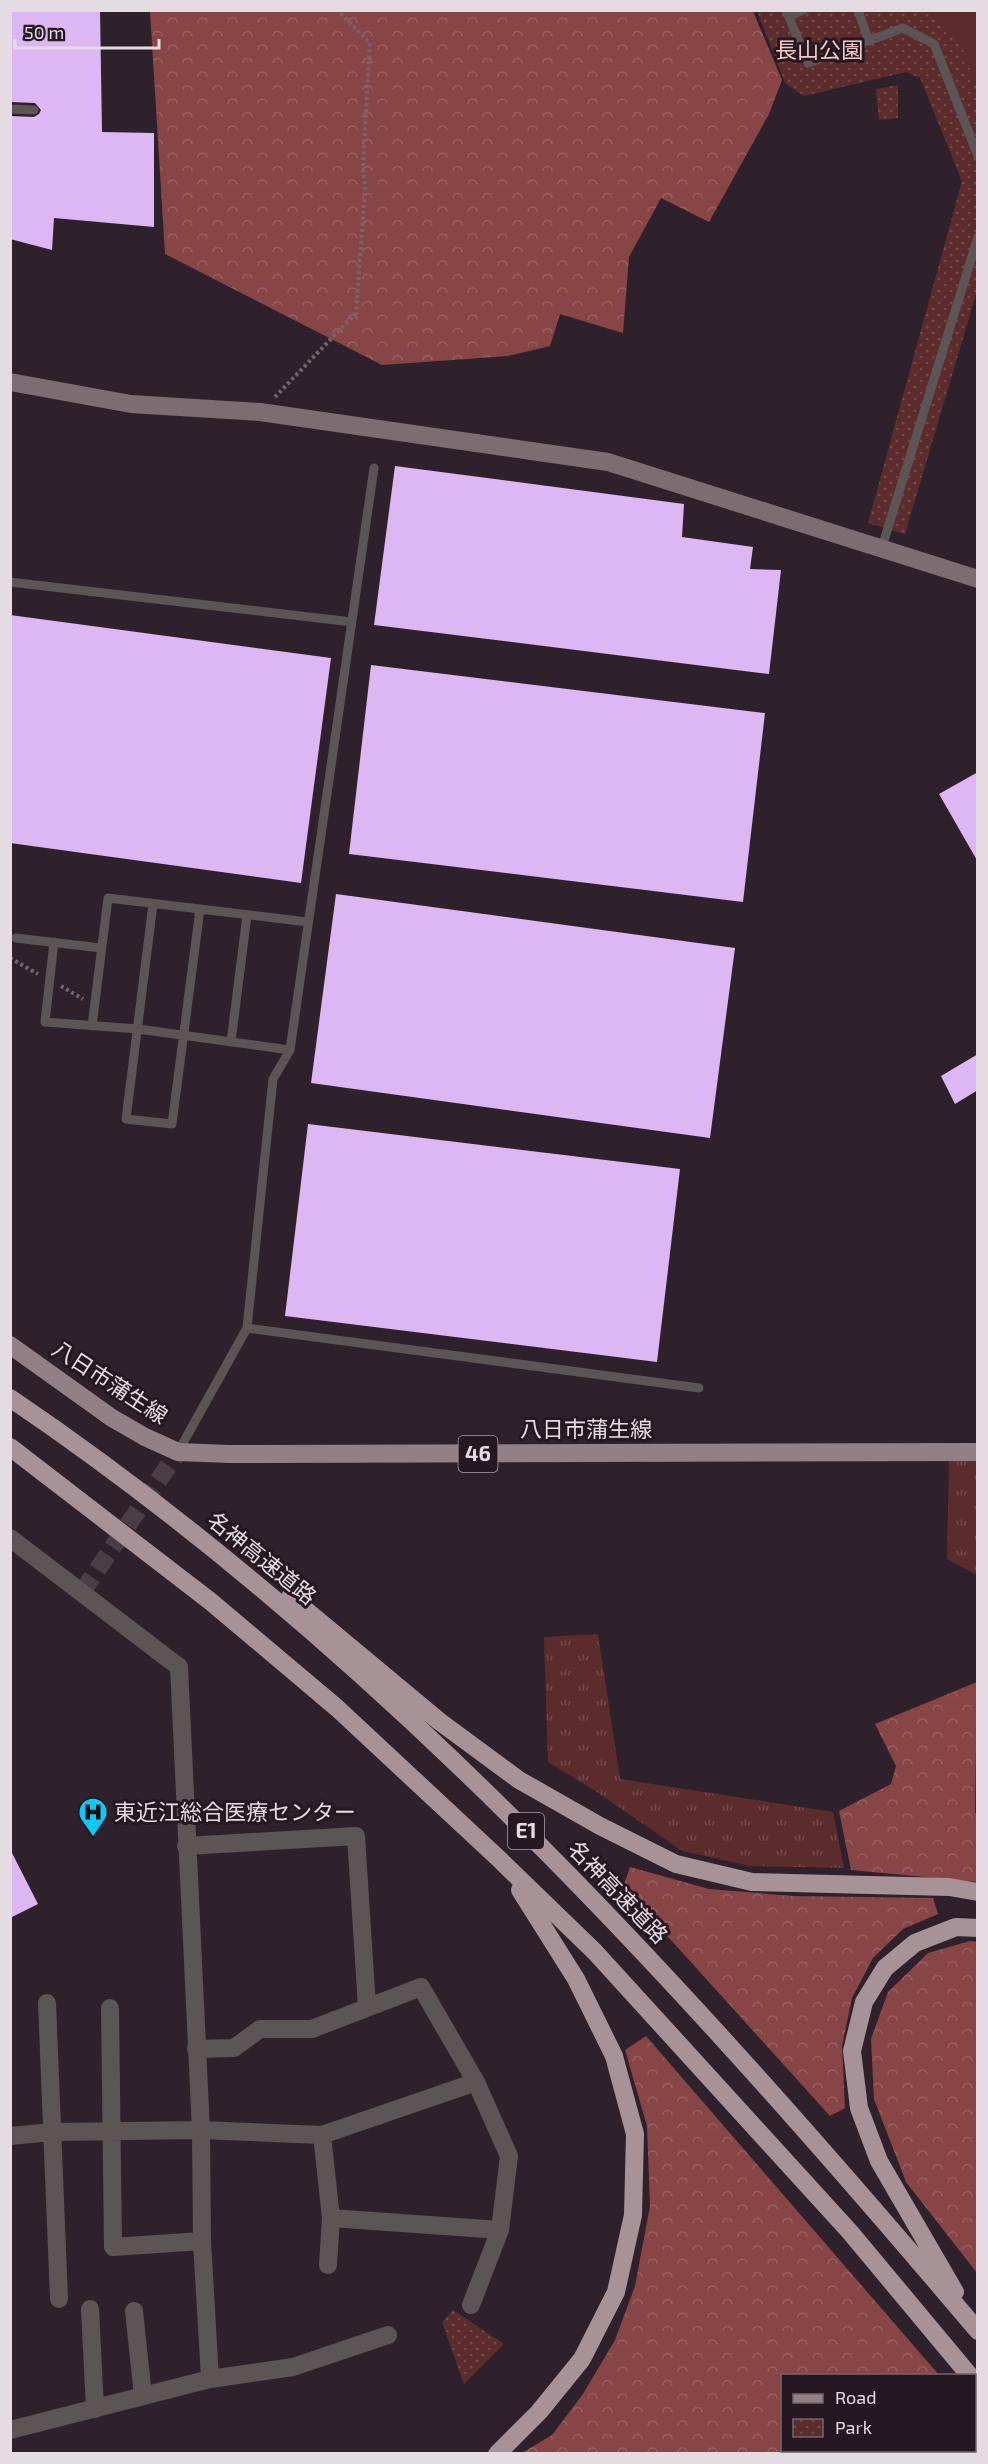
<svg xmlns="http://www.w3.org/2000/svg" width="988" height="2464" font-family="'Exo 2','Noto Sans JP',sans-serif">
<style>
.grass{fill:url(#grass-tufts)}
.forest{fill:url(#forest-crowns)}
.park{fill:url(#park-dots)}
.garden{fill:#5c2c2c}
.building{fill:#ddb7f3}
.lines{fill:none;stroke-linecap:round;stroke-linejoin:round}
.street-tunnel{stroke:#4a3d46;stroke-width:18;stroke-dasharray:18 9;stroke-linecap:butt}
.path{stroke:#72656e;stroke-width:4;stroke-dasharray:3 3;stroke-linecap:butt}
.lane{stroke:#5d5456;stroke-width:9}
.street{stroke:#5d5456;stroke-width:18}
.secondary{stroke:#7b6d71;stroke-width:18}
.primary{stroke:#928086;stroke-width:18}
.highway{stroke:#a79298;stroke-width:18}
.labels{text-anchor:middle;stroke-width:6;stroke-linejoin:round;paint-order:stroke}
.shield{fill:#251822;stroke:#aba0a8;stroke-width:1.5}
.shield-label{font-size:21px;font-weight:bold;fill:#e5dbe2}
.park-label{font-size:22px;fill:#f3c8c7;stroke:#251822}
.street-label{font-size:22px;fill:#e5dbe2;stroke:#251822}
.poi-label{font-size:22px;fill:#e5dbe2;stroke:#251822;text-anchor:start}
</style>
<defs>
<pattern id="grass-tufts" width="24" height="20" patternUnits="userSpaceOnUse" patternTransform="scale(1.5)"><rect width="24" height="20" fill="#5c2c2c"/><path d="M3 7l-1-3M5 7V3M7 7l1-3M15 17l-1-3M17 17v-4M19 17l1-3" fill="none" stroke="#734a4a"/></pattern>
<pattern id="forest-crowns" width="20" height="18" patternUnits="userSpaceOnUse" patternTransform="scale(1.5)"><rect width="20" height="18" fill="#884545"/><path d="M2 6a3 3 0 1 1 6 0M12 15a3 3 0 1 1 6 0" fill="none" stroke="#995f60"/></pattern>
<pattern id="park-dots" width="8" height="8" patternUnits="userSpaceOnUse" patternTransform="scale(1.5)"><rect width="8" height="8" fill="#5c2c2c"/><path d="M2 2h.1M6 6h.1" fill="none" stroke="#734a4a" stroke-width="1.8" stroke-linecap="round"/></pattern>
</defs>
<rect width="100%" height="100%" fill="#2f212b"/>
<!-- grass -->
<path class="grass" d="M949,1460H977V1575L947,1559Z
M598,1634L620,1779L833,1812L844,1868L750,1866L682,1851L597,1792L548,1762L544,1637Z"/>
<!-- forest -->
<path class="forest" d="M150,11H753L782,80L769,114L709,222L661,198L629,257L623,333L560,314L550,346L508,356L382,365L165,254Z
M977,1682L975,1813L978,1814L977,1882L851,1870L839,1811L891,1784L896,1766L875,1724Z
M630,1867L709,1889L793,1896L933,1898L938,1914L903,1929L873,1958L852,1998L842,2046L845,2108L830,2116L623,1887Z
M970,1941L978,1942L977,2273L906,2182L874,2099L871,2039L888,1992L928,1953Z
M646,2036L939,2375L782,2376V2450L915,2451L910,2454L522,2453L552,2435L583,2394L615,2340L635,2286L650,2206L647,2126L625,2050Z"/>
<!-- park -->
<path class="park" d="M757,11H977V291L905,534L868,523L962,181L920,78L906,72L804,96L785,83Z
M898,85V118L879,120L876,89Z
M453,2310L504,2344L464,2384L442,2322Z"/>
<!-- garden -->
<path class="garden" d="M920,11H977V85L963,50L940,19Z"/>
<!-- building -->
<path class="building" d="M10,10H100L102,132L154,133V227L54,218L52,250L10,239V116L34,117L39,114L41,110L35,103L10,102Z
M395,466L684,504L682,537L753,547L750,569L781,570L769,674L374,625Z
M10,615L331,658L301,883L10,843Z
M371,665L765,713L743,902L349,854Z
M978,772V862L939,794Z
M336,894L735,948L710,1138L311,1083Z
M978,1054V1090L955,1104L941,1076Z
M308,1124L680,1169L657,1362L285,1316Z
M10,1849L38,1904L10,1918Z"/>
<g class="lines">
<!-- street-tunnel -->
<path class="street-tunnel" d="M82,1592L178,1452"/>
<!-- path -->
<path class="path" d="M275,397L356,313L365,190L363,166L370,43L341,14L340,10
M10,958L38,974
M61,986L83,999"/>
<!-- lane -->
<path class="lane" d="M786,10L808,63L903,28L934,44L978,156
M858,10L869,41
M789,16L803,10
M10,109L34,110
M882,547L978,237
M10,582L352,622
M153,904L126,1119L172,1124L200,909
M16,938L101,948
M54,942L45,1022L138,1029L290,1050
M92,1026L108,898L308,922
M231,1042L247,915
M247,1328L273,1079L290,1050L374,468
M178,1452L247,1328L699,1388"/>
<!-- street -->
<path class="street" d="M10,1538L179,1667L201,2130L202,2241L210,2379L10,2430
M186,1846L356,1836L367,2007
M47,2003L59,2299
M110,2008L113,2247L202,2241
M196,2049L234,2048L260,2029H312L421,1987L476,2082L509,2156L500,2230L471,2305
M322,2135L331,2218L328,2265
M10,2136L52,2132L201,2130L322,2135L476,2082
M331,2218L500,2230
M90,2309L95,2409
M134,2311L143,2396
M210,2379L293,2367L388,2335"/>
<!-- secondary -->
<path class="secondary" d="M10,382L131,404L260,412L608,462L978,579"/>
<!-- primary -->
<path class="primary" d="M10,1345L112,1418L145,1437L178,1452L229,1454L978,1452"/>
<!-- highway -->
<path class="highway" d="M10,1398C384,1651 688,1989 978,2331
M10,1447L210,1601L337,1708L498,1858L595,1952L850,2232L970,2376
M290,1597L439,1721L519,1780L600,1826L676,1864L752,1882L949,1887L978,1892
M955,2292L879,2161L859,2108L852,2051L864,2002L885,1968L915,1943L956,1927L978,1928
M974,2428L978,2425
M497,2454L539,2412L582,2359L616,2292L633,2215L635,2134L614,2056L576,1979L520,1890
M945,2454L951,2450
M974,2454L978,2451"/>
</g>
<!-- icons -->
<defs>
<g id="hospital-pin" transform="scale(1.5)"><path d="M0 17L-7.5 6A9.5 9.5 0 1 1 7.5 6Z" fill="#0ecafa" stroke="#251822"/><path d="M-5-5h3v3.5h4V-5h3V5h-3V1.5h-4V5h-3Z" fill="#111"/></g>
</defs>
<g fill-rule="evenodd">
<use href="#hospital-pin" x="93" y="1812"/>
</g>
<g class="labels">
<!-- shield labels -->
<g class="shield">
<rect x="458.5" y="1436" width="39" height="36" rx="4.5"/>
<rect x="508" y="1813" width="36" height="36" rx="4.5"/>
</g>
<g class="shield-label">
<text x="478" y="1461">46</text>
<text x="526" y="1838">E1</text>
</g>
<!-- park labels -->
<g class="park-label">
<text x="819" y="58">長山公園</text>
</g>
<!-- street labels -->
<g class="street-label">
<text transform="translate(110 1382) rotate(33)" y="8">八日市蒲生線</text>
<text x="586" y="1437">八日市蒲生線</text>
<text transform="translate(262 1558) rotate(39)" y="8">名神高速道路</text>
<text transform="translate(618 1892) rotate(46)" y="8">名神高速道路</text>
</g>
<!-- poi labels -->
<g class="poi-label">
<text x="114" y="1820">東近江総合医療センター</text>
</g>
</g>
<!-- border -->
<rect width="988" height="2464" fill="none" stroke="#e5dbe2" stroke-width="24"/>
<!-- legend -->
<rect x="781" y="2374" width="195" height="78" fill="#251822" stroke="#72666f" stroke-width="1.5"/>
<rect x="793" y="2394" width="30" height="9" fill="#928086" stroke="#72666f" stroke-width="1.5"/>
<text x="835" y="2404" font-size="18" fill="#e5dbe2">Road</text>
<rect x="793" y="2419" width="30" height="18" fill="url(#park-dots)" stroke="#72666f" stroke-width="1.5"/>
<text x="835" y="2434" font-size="18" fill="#e5dbe2">Park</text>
<!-- scale -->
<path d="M15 39v9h144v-9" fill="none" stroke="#e5dbe2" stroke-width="3"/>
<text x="24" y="39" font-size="18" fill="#e5dbe2" stroke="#251822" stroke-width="4.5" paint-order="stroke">50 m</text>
</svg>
